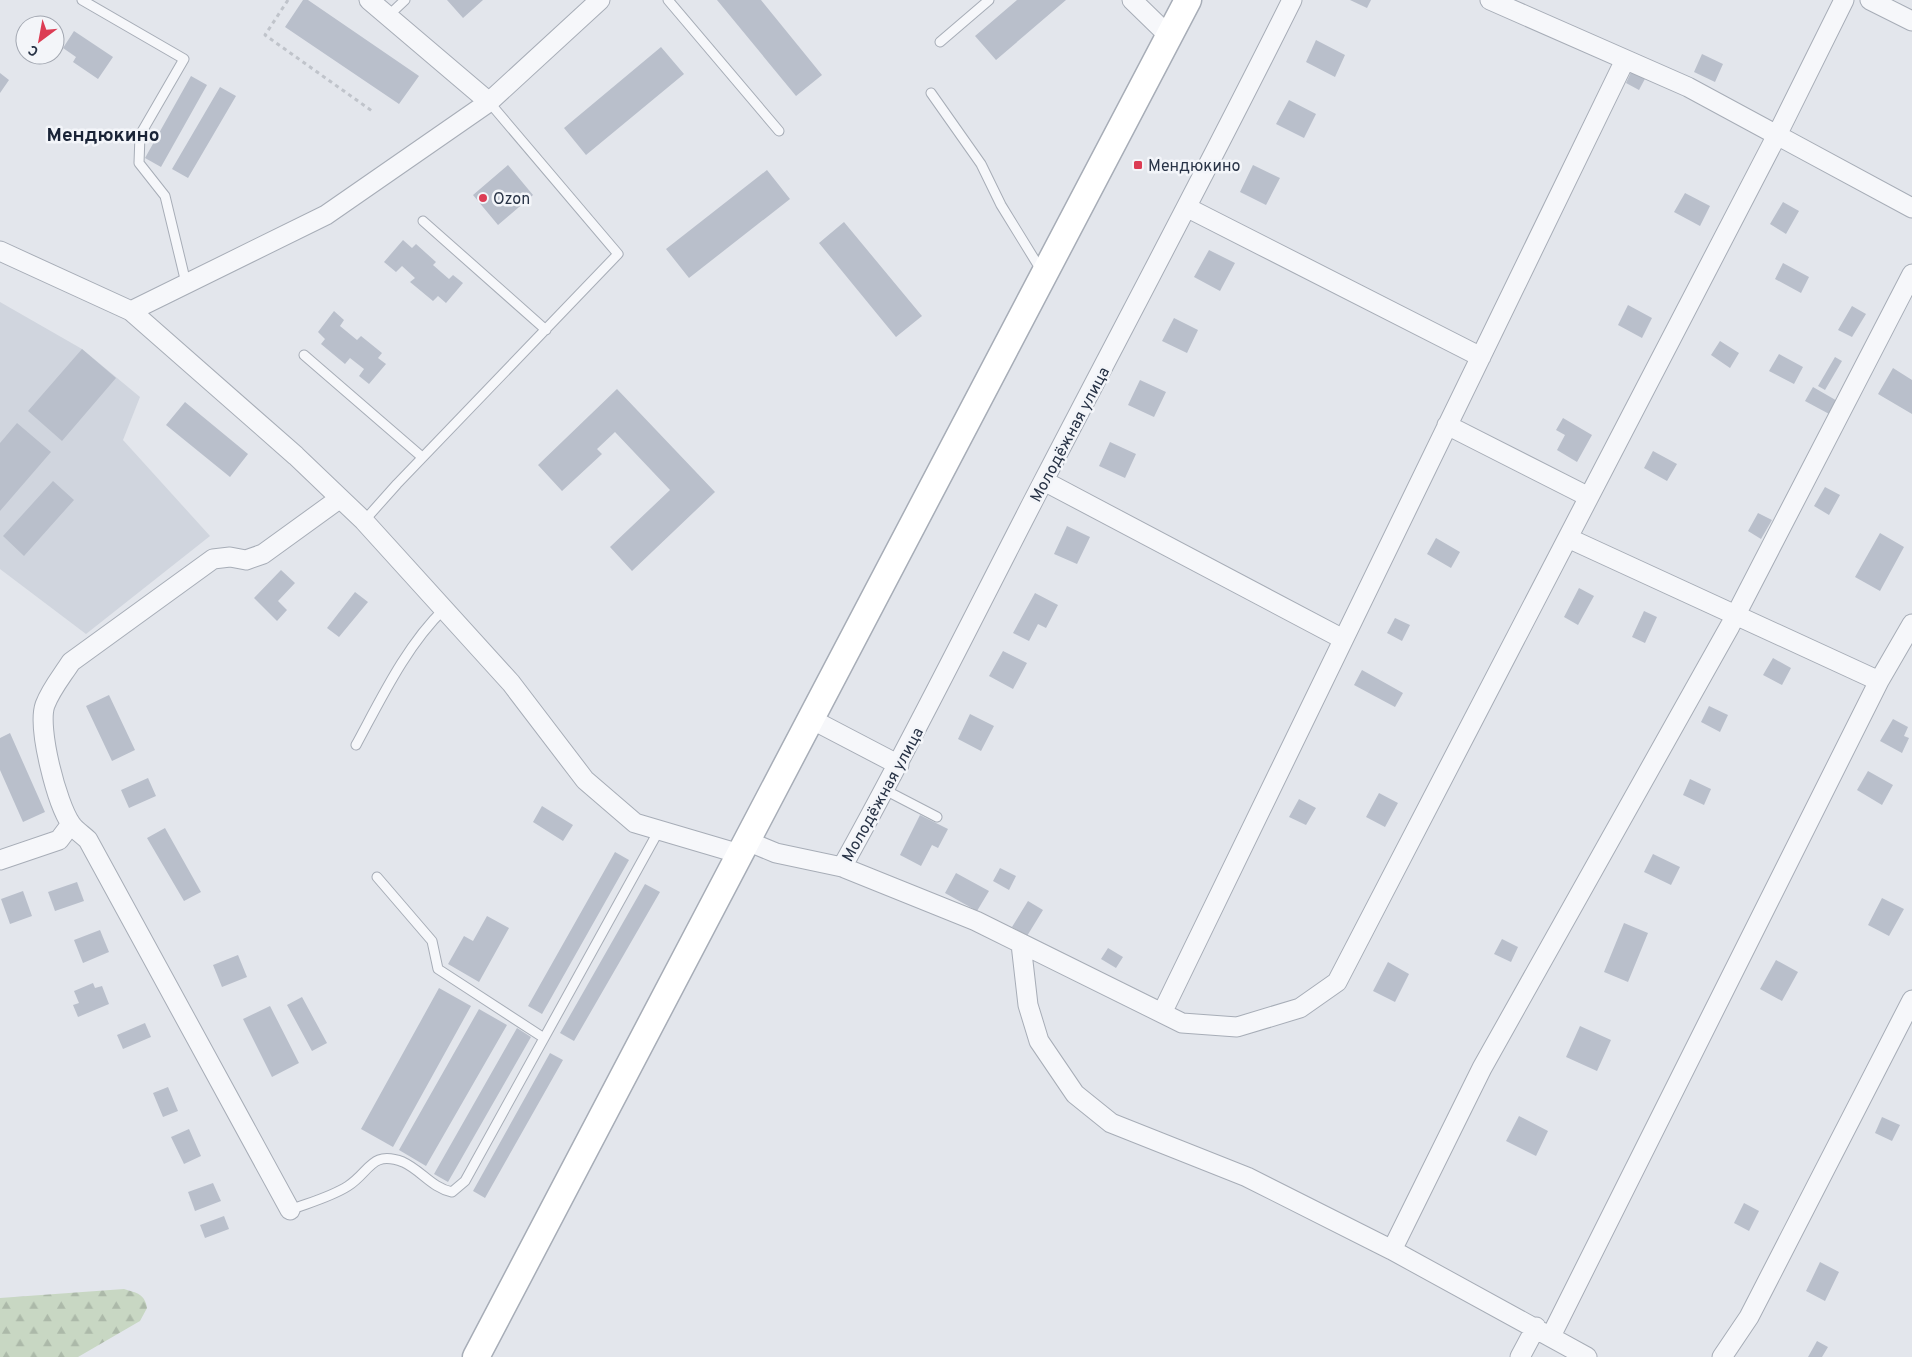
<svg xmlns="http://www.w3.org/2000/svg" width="1912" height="1357" font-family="Overpass,sans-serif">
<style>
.built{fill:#d0d5de}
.forest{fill:url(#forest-firs)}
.building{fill:#b9bfcb}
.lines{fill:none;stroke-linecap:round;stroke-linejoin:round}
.lane-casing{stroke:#a7adb7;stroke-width:11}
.street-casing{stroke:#a7adb7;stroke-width:21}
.secondary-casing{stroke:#a7adb7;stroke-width:29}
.path{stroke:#c0c4cb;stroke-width:3;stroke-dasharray:4 4;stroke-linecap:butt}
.lane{stroke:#f6f7fa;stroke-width:9}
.street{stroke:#f6f7fa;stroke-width:19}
.secondary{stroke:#fff;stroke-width:26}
.poi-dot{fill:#dc3c54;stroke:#f3f5f9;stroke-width:2}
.labels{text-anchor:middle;stroke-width:5;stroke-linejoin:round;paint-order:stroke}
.poi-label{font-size:16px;fill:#283346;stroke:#f3f5f9;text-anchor:start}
.street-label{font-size:16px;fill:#283346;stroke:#f3f5f9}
.quarter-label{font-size:19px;font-weight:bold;fill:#1a2437;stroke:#f3f5f9}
</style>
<defs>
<pattern id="forest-firs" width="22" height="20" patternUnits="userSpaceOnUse" patternTransform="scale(1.25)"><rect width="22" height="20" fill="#c8d7c3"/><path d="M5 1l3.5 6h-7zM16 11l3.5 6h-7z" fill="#acb9a9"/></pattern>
</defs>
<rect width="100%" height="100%" fill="#e3e6ec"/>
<!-- built -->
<path class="built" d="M0,302L82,349L140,397L123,440L210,536L86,634L0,569Z"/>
<!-- forest -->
<path class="forest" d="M124,1289C137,1293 145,1294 147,1308L140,1321L78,1357H0V1298Z"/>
<!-- building -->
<path class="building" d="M303,0H308L419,76L399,104L285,27Z
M447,0H483L463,18Z
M717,0H761L822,75L796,96Z
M1017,0H1066L996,60L975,36Z
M1350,0H1371L1367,8Z
M74,31L113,57L98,79L73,62L76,57L63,48Z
M1316,40L1345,55L1335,77L1306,62Z
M661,47L684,74L586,155L564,128Z
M1702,54L1723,64L1715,82L1694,72Z
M1633,68L1647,75L1639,90L1626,83Z
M0,73L9,80L0,93Z
M191,76L207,85L161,167L145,158Z
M220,87L236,96L188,178L172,169Z
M1289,100L1316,114L1304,138L1276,124Z
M508,165L533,195L498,225L473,195Z
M1253,165L1280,178L1266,205L1240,192Z
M767,170L790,199L689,278L666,249Z
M1685,193L1710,206L1700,226L1674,212Z
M1783,202L1799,211L1786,234L1770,224Z
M844,222L922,316L896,337L819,243Z
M403,240L412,248L416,244L436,262L433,265L449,279L453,275L463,283L446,303L438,296L433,301L410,282L415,278L402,266L396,272L384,262Z
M1209,250L1235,263L1220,291L1194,277Z
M1783,263L1809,277L1801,293L1775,279Z
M1628,305L1652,318L1642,338L1618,325Z
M1852,306L1866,314L1852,337L1838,330Z
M334,311L344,320L340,326L357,340L361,336L382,353L378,358L386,364L369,384L359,376L364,369L350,358L345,364L321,344L325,339L318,332Z
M1174,318L1198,330L1187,353L1162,341Z
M1720,341L1739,353L1730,368L1711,355Z
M82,349L116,378L62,441L28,411Z
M1779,354L1803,367L1794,384L1769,371Z
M1835,357L1842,361L1825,390L1818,386Z
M1893,368L1912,380V414L1878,394Z
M1140,380L1166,392L1154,417L1128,405Z
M1813,387L1839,402L1831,415L1805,401Z
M617,389L715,492L632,571L610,547L670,490L615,432L597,449L602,454L562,491L538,465Z
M185,402L248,454L230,477L166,425Z
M1563,418L1592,435L1577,462L1557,450L1565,435L1556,430Z
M17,423L51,452L0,511V443Z
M1110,442L1136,454L1125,478L1099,466Z
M1653,451L1677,464L1667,481L1644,468Z
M53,481L74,500L24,556L3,536Z
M1825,487L1840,495L1829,515L1814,506Z
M1758,513L1772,520L1761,539L1748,531Z
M1067,526L1090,537L1077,564L1054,554Z
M1880,533L1904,547L1880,591L1855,577Z
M1436,538L1460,552L1451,568L1427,554Z
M281,570L295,583L278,601L287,610L277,621L254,598Z
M1579,588L1594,596L1578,625L1564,617Z
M355,592L368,602L339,637L327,628Z
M1035,593L1058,605L1046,628L1038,624L1029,641L1013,633Z
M1644,611L1657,617L1645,643L1632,637Z
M1395,618L1410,625L1402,641L1387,633Z
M1003,651L1027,663L1013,689L989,676Z
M1773,658L1791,668L1782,685L1763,675Z
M1362,670L1403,693L1395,707L1354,685Z
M109,695L135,750L112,761L86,706Z
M1709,706L1728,715L1720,732L1701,722Z
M970,714L994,726L981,751L958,739Z
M1893,719L1908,727L1904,736L1909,738L1902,753L1880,741Z
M10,733L45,812L23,822L0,770V738Z
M1868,771L1893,785L1882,805L1857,790Z
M148,778L156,796L129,808L121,790Z
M1690,779L1711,789L1704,805L1683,795Z
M1379,793L1398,803L1385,827L1366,817Z
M1299,799L1316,808L1306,825L1289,817Z
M542,806L573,825L563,841L533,822Z
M920,815L948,829L938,848L932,845L921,866L900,855Z
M165,828L201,892L184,901L147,838Z
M615,852L629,860L542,1014L528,1006Z
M1653,854L1680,867L1671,885L1644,872Z
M1000,868L1016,876L1009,890L993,881Z
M956,873L989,891L977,911L945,893Z
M77,882L84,901L55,911L48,892Z
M645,884L660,892L574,1041L560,1033Z
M23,891L32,916L10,924L1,899Z
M1882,898L1904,909L1889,936L1868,925Z
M1028,901L1043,910L1027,936L1012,927Z
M487,916L509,928L479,982L448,964L464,936L473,941Z
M1624,923L1648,933L1628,982L1604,972Z
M100,930L109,952L83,963L74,940Z
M1502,939L1518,947L1511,962L1494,954Z
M1108,948L1123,957L1116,968L1101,959Z
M238,955L247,977L222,987L213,965Z
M1776,960L1798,972L1782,1001L1760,989Z
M1388,962L1409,974L1395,1002L1373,991Z
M93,983L95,988L102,986L109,1004L78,1017L73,1005L79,1003L74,991Z
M439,988L471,1006L393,1147L361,1129Z
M302,997L327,1043L312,1051L287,1005Z
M270,1006L299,1063L272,1077L243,1019Z
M479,1009L507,1025L426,1166L399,1150Z
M145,1023L151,1037L123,1049L117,1035Z
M1580,1026L1611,1040L1597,1071L1566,1057Z
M517,1028L531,1037L448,1182L434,1174Z
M550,1053L563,1060L485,1198L473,1191Z
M168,1087L178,1111L163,1117L153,1093Z
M1519,1116L1548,1131L1536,1156L1506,1141Z
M1882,1117L1900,1125L1892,1141L1875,1133Z
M189,1129L201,1156L184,1164L171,1137Z
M213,1183L221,1201L195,1211L188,1192Z
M1744,1203L1759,1211L1749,1231L1734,1223Z
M224,1216L229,1229L205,1238L200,1225Z
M1820,1262L1839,1272L1825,1301L1806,1291Z
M1817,1341L1828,1347L1822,1357H1808Z"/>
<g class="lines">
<!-- lane casing -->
<g class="lane-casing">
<path id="lane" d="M82,0L184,59L140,135L139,163L165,196L186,283
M668,0L779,131
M388,16L405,0
M940,42L989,0
M931,93L981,164L1001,205L1041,270
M423,221L546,330
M304,355L422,457
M364,521L397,484L618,254L489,102
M356,745C381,699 406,646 444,609
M885,790L937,817
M377,877L432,941L438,969L544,1038
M290,1210C308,1203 331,1197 348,1186C370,1172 371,1150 403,1162C421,1170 432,1188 452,1192L465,1181L658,832"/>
</g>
<!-- street casing -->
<g class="street-casing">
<path id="street" d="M369,0L489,102
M1132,0L1169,36
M1490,0L1688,87L1912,208
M1870,0L1912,21
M1188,208L1481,357
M0,251L131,311L296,456L364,521L511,683L585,780L635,823L740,854
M131,311L326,215L489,102L600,0
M1447,425L1589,497
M1044,481L1343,639
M1568,538L1879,681
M811,719L899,765
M747,841L776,853L842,867L976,921L1182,1023L1237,1027L1300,1008L1337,982L1777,135L1844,0
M0,860L59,840L71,824
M842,867C913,740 977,609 1044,480C1127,320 1212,161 1292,0
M1021,944L1028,1005L1039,1041L1075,1094L1111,1123L1247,1177L1392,1250L1587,1357
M1162,1013L1625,60
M290,1210L88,840C83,835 75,830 71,824C57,804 37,728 45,705C51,689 62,676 71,662L213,559L230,557L246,560L263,554L339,499
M1392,1250L1482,1068L1730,626L1912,274
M1551,1336L1879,681L1912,624
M1520,1357L1536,1327
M1722,1357L1749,1317L1912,1000"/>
</g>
<!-- secondary casing -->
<g class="secondary-casing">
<path id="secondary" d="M476,1357L1188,0"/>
</g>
<!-- path -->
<path class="path" d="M288,0L265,35L372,111"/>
<!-- lane -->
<use href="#lane" class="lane"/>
<!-- street -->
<use href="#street" class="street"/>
<!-- secondary -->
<use href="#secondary" class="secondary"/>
</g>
<!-- markers -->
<g class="poi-dot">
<rect x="1133" y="160" width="10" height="10" rx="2.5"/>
<circle cx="483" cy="198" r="5"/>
</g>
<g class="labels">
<!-- poi labels -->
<g class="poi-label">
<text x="1148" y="171">Мендюкино</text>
<text x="493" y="204">Ozon</text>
</g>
<!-- street labels -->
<g class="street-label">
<text transform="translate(1069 434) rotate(-62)" y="6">Молодёжная улица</text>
<text transform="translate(882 794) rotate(-61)" y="6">Молодёжная улица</text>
</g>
<!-- quarter labels -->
<g class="quarter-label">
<text x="103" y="141">Мендюкино</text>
</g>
</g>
<!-- north arrow -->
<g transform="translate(40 40) rotate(212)"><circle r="24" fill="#f3f5f9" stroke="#a2a7b1"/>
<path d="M0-4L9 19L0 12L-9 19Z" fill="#dc3c54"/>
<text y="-8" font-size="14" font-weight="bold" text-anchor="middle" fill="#283346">С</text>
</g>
</svg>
